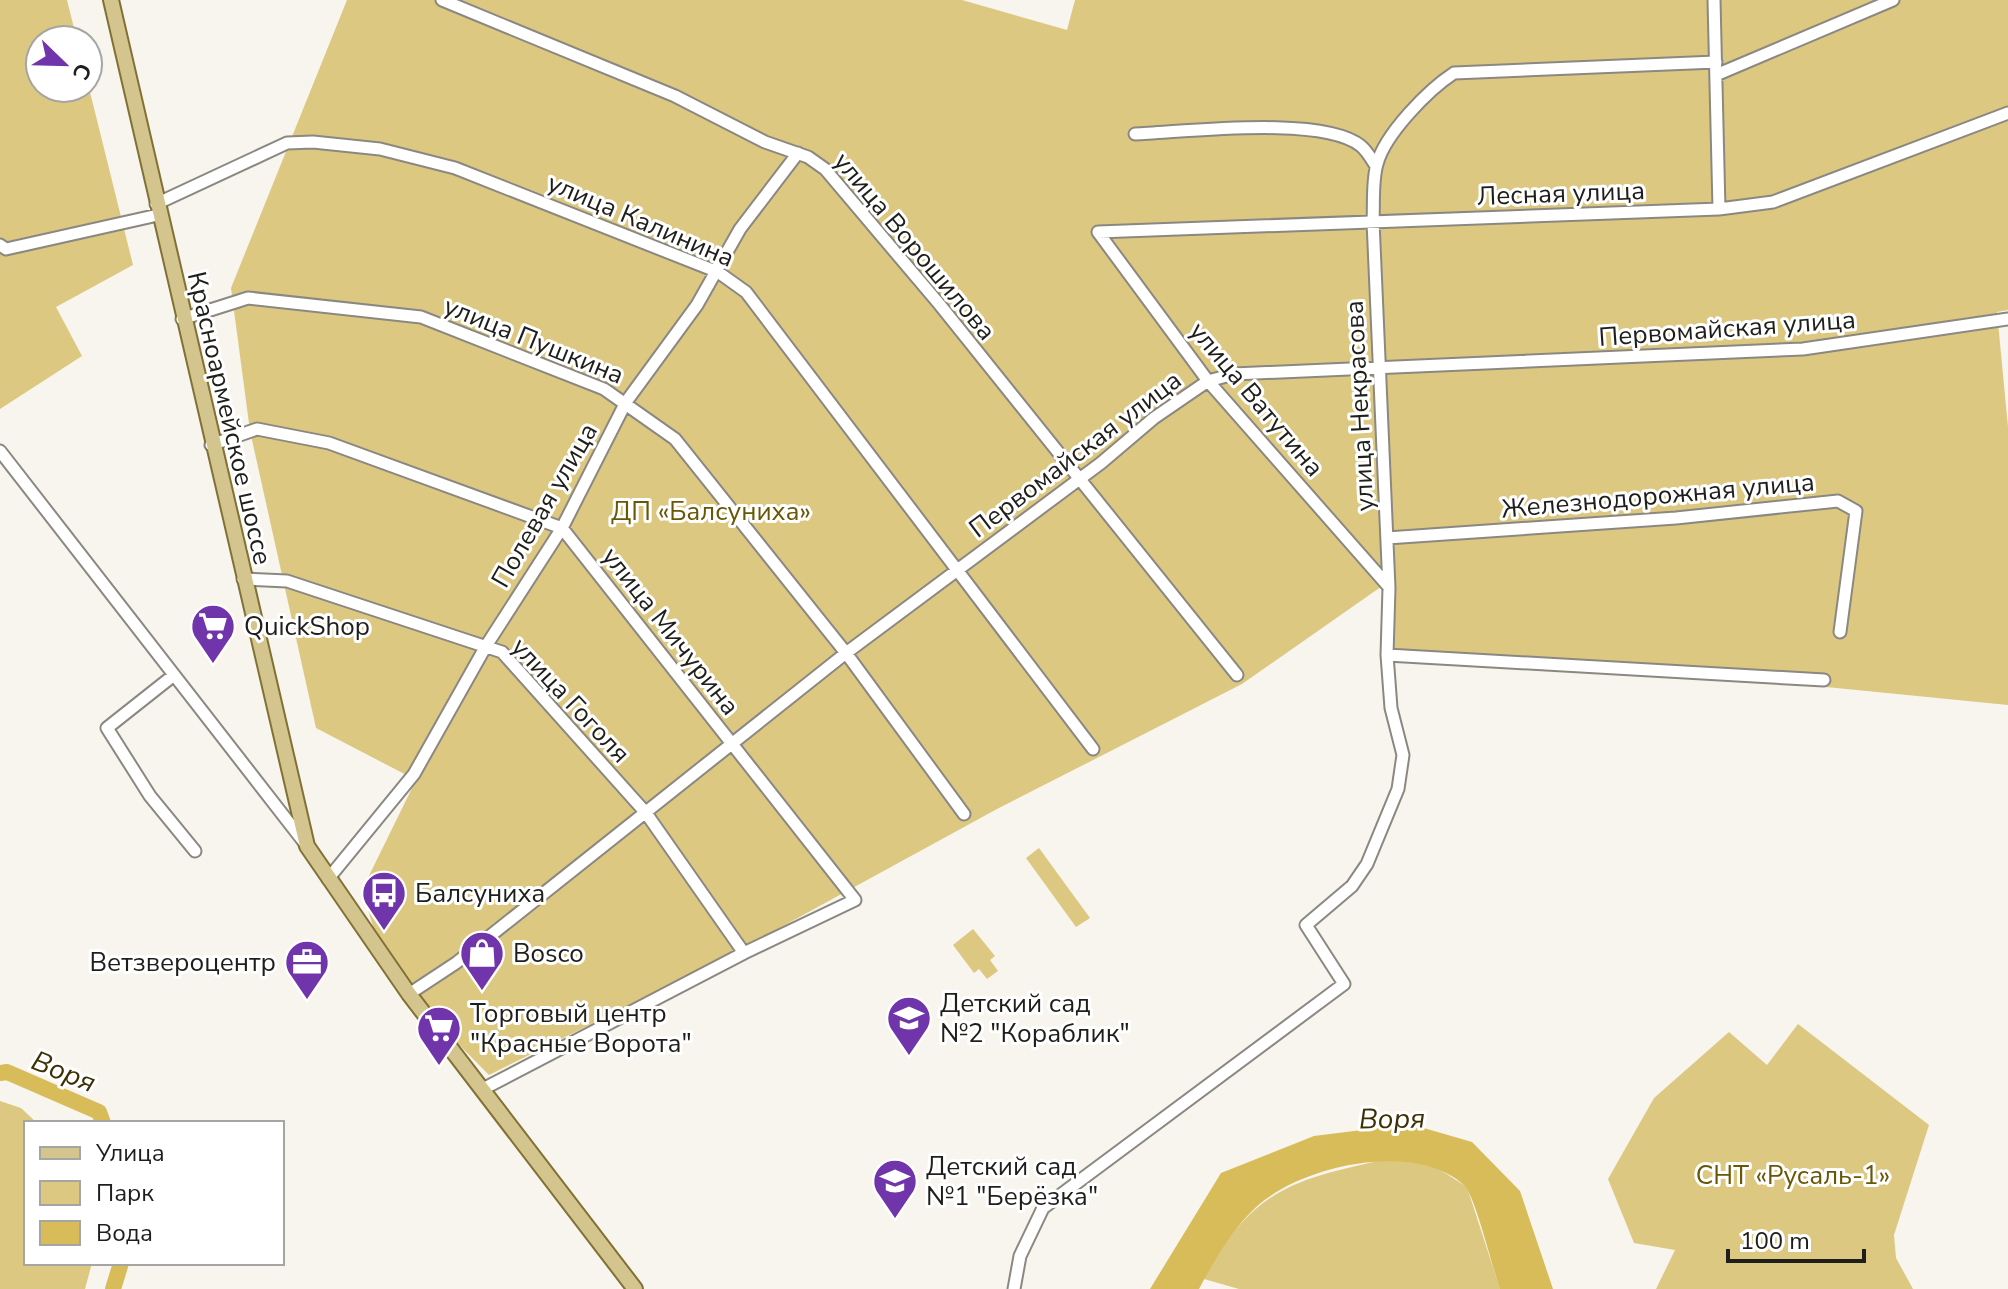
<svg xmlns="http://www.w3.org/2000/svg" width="2008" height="1289" font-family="'Nunito Sans',sans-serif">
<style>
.green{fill:#ddc882}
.water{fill:#d9bc5a}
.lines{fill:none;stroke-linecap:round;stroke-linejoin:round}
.river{stroke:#d9bc5a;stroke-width:16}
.minor-casing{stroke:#8a8881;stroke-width:15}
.major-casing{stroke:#817135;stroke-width:18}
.minor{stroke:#fff;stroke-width:11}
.major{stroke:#d4c48e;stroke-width:14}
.labels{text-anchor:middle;stroke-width:6;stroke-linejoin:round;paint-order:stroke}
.street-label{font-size:26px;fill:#1e1e1b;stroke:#fff}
.park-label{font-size:26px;fill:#695606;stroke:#fff}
.poi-label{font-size:26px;fill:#1e1e1b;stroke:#fff;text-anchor:start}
.water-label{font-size:28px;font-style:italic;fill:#3c3004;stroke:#fff}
</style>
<rect width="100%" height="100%" fill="#f7f5ed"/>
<!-- green -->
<path class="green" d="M0,0H67L77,40H40V88H88V84L133,265L56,307L82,356L0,409Z
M347,0H962L1067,30L1075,0H2008V310L1997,312L2008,427V705L1676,672L1391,657L1385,584L1242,684L997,809L741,949L489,1075L409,994L381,953L362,890L416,780L316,728L250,431L231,288Z
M1039,848L1090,918L1076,927L1026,858Z
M973,929L995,956L990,960L998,971L987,979L979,969L974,973L953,945Z
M1798,1024L1929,1125L1894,1235L1896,1258L1913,1289H1656L1675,1250L1634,1243L1608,1179L1654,1098L1729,1032L1767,1065Z
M0,1101L21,1108L37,1123H26V1263H92L85,1289H0Z
M1388,1159L1431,1164L1467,1187L1500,1289H1239L1204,1279C1252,1189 1294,1179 1388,1159Z"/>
<!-- water -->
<path class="water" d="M1410,1124L1472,1142L1520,1191L1553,1289H1500C1493,1270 1475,1195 1464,1185C1417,1143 1317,1163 1269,1197C1240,1216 1215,1259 1199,1289H1150L1221,1173L1314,1136Z"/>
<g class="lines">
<!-- river -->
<path class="river" d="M0,1073L7,1072L99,1112L103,1123
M113,1289L121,1263"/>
<!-- minor casing -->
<g class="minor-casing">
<path id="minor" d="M442,0L675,96L765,142L808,157L825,169L940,305L1237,675
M1714,0L1719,209
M1716,75L1893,0
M1135,134C1186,132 1323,115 1361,146C1367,151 1372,160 1376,166
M156,204L287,143L313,142L380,149L455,168L718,272L746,292L1093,749
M1098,232L1719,209L1773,202L2008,113
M1098,232L1208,381L1389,587
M0,245L6,249L158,215
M182,319L248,298L421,317L604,389L675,439L846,653L964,814
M211,445L257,429L329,443L562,528L855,900L744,953L483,1089
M0,451L304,842
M1387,538L1676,518L1838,501L1856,511L1840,632
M243,579L287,581L502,652L646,813L744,953
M1387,655L1824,680
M174,675L107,728L150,796L195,851
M328,879L414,774L486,646L562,528L626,402L697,305L740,229L798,153
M409,994L456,963L846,653L1101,463L1154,418L1208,381L1234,374L1803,349L2008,319
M1014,1289L1020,1256L1043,1208L1344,984L1306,925L1352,886L1367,864L1398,789L1403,755L1391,708L1387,655L1389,588L1373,221C1374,203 1372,181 1377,164C1385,134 1428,90 1454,73L1716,62"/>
</g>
<!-- major casing -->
<g class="major-casing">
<path id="major" d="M111,0L307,846L409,994L635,1289"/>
</g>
<!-- minor -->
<use href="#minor" class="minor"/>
<!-- major -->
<use href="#major" class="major"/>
</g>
<!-- icons -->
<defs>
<g id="supermarket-pin" transform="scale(2.3)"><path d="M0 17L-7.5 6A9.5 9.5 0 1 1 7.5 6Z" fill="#7135ab" stroke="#fff"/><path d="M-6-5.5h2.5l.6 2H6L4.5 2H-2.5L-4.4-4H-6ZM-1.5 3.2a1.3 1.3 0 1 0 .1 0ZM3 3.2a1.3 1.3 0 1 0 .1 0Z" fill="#fff"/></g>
<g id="bus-pin" transform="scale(2.3)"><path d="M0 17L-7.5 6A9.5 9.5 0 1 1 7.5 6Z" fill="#7135ab" stroke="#fff"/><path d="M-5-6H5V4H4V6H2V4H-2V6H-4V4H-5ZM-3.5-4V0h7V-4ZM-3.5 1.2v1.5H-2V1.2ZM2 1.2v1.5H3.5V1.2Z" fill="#fff"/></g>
<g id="shop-pin" transform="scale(2.3)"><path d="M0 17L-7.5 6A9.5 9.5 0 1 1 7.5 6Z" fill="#7135ab" stroke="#fff"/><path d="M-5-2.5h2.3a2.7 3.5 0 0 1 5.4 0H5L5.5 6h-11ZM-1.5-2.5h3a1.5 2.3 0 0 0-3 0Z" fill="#fff"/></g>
<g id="office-pin" transform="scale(2.3)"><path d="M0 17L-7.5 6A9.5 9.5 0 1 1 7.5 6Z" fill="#7135ab" stroke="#fff"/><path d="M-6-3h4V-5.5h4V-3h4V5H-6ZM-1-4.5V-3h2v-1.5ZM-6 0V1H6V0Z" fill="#fff"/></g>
<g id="school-pin" transform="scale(2.3)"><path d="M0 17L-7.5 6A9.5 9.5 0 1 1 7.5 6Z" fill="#7135ab" stroke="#fff"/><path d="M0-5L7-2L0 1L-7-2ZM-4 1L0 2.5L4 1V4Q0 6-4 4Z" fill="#fff"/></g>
</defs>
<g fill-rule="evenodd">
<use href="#supermarket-pin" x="213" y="626"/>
<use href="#bus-pin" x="384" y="893"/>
<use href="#shop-pin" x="482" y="953"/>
<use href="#office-pin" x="307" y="962"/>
<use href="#school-pin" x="909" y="1018"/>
<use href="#supermarket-pin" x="439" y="1028"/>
<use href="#school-pin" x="895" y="1181"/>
</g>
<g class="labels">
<!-- street labels -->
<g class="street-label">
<text transform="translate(1561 193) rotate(-2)" y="9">Лесная улица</text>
<text transform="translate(641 220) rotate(23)" y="9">улица Калинина</text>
<text transform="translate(915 246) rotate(50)" y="9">улица Ворошилова</text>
<text transform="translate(1727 328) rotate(-4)" y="9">Первомайская улица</text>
<text transform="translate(534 340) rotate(22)" y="9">улица Пушкина</text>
<text transform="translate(1257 399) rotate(50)" y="9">улица Ватутина</text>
<text transform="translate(1359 406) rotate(-93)" y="9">улица Некрасова</text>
<text transform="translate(230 418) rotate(77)" y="9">Красноармейское шоссе</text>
<text transform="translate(1075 454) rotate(-37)" y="9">Первомайская улица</text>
<text transform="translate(1658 495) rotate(-5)" y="9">Железнодорожная улица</text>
<text transform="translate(544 505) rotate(-60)" y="9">Полевая улица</text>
<text transform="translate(671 631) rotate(52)" y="9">улица Мичурина</text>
<text transform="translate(571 700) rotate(47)" y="9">улица Гоголя</text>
</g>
<!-- park labels -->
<g class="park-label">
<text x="711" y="520">ДП «Балсуниха»</text>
<text x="1793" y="1184">СНТ «Русаль-1»</text>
</g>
<!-- poi labels -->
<g class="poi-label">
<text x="244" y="635">QuickShop</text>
<text x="415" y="902">Балсуниха</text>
<text x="513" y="962">Bosco</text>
<text x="276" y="971" text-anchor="end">Ветзвероцентр</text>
<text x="940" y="1012">Детский сад<tspan x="940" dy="30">№2 "Кораблик"</tspan></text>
<text x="470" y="1022">Торговый центр<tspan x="470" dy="30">"Красные Ворота"</tspan></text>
<text x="926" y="1175">Детский сад<tspan x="926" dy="30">№1 "Берёзка"</tspan></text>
</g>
<!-- water labels -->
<g class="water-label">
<text transform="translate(64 1071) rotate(22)" y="10">Воря</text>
<text transform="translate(1392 1118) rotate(-1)" y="10">Воря</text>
</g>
</g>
<!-- legend -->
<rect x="24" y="1121" width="260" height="144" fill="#ffffff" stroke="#a5a5a4" stroke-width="2"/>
<rect x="40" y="1147" width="40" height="12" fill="#d4c48e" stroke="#a5a5a4" stroke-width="2"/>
<text x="96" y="1161" font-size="24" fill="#1e1e1b">Улица</text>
<rect x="40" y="1181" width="40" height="24" fill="#ddc882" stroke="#a5a5a4" stroke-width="2"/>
<text x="96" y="1201" font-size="24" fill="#1e1e1b">Парк</text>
<rect x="40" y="1221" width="40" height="24" fill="#d9bc5a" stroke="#a5a5a4" stroke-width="2"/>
<text x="96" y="1241" font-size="24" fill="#1e1e1b">Вода</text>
<!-- north arrow -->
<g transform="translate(64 64) rotate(113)"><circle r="38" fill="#ffffff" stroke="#a5a5a4" stroke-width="2"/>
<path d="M0-6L14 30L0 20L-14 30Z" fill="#7135ab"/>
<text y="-12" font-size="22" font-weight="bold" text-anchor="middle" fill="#1e1e1b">С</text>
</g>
<!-- scale -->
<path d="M1728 1249v12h136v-12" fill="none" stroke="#1e1e1b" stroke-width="4"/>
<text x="1740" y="1249" font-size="24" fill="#1e1e1b" stroke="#ffffff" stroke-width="6" paint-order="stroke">100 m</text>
</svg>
